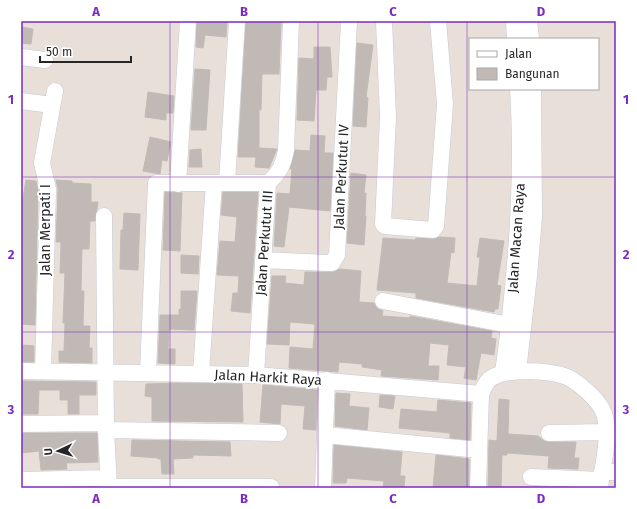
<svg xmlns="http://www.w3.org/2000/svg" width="637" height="509" font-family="'Fira Sans',sans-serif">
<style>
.building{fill:#c0b9b6;stroke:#c2bab4}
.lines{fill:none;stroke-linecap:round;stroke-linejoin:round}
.minor-casing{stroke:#c5cad3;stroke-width:17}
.minor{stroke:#fff;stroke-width:16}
.grid{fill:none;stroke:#7b2cbf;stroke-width:1;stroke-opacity:0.55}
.labels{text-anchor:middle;stroke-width:4;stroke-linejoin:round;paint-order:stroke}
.street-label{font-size:14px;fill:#262626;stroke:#fff}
.neatline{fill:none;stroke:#7b2cbf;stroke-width:1.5}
.grid-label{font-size:13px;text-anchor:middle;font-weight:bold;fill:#7b2cbf}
</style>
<rect width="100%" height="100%" fill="#e8dfd9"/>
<!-- building -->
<path class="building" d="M197,21L227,22L226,37L205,35L203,48L196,47Z
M246,21L281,22L279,74H262L261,110H259V148L277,149L269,168L255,167L256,157H238Z
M21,27L33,29L31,44L21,43Z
M357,43L373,45L366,97L368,98L366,127L353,126Z
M314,47H330L332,77H327L326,90H316L314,121L297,120L299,58L314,59Z
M195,69L210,70L206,130H191Z
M148,92L174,96L173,113H166V120L145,117Z
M311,135L325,136L324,153H333L330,211L289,207L284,247L274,246L277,193L290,194L292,169H290L295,150L310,151Z
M150,137L171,142L167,161L162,160L160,174L143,171Z
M201,149L202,167H189L190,150Z
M351,173L366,175L364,193H366L365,216H366L364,245L347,243Z
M26,180L36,181L38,190L35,325L21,324V198H23Z
M56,180L72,181V183L91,184V202H98L95,221H90L89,249H82L81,291H84L83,326H90L89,348H92V363L59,362V351H64L65,323H63L65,273H60L61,242H56L58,189Z
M165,192L182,193L180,251L163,250Z
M223,192H258L250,313L231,311L233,293H238L239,276L217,275L220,241L235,242L237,217L221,215Z
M124,213L140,214L138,270L120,269L121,230H123Z
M440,237L455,238L454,253L451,252L447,283L477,286L480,257H477L480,238L504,241L497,285L501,286L498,309H495L494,312L416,298V293L377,290L383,238L415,240L416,238L433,239Z
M181,255L199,256L198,274L181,273Z
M340,269L361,271L359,302L374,303L377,308L383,311L382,316L410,318V316L492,331L491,338L496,339L494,355L481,353L476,380L464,378L466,367L447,365L449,345L430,343L428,366H439L438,380L381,376L382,370L362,367V364L339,362L338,372L289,368L290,347L313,349L315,324L290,322L289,345L267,344L272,276H286L285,283L304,285L305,272H332Z
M181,291H197L194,330L169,329L168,349H175V364L158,363L160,315H179V309L181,310Z
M22,345L34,346V362H22Z
M21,381L96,382V395H79V414H68V400H60V390H39L38,414H21Z
M173,383L242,384L243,422L152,421V397L145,396L146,384Z
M263,385L317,390L316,430L303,429L305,406L281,404L280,424L260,422Z
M336,393L350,394L349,406L369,408L367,430L335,426Z
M380,395L395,396L393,409L379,407Z
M499,399L509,400L508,434L538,436L544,441L549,442H576L574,458H579L578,469L548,468L549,456L507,453V455H502L501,488H488L489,440L497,441Z
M438,400L471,403L470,440L450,438V433L399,428L401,409L437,412Z
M21,433H97L98,462L66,463L67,469L41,470L39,451L21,453Z
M132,440L230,442L231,456L193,455V458L173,459L174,474H162L161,459H158V458L131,456Z
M334,445L402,452L400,476H405L404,488H383L384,481L347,478L346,483H333Z
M436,455L469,459V488H433Z"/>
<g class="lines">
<!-- minor casing -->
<g class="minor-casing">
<path id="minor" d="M384,21L388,117L383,224L385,226L433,230L436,226L445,104L438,21
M514,21L515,39
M529,21L531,39
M21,57L45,60
M21,101L52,105
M227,182L237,21
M178,184L188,21
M104,216L106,430L109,488
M263,260L327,263H332L337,255L349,21
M383,301L509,325
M21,371L256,375L481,394C484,388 486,380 493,377C509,368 555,370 571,379C582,386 596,398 602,409C613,429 602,466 600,488
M43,371L48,189L42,163L55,91
M518,371L529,276L534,217L533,89
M148,372L156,183H268
M201,373L214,183
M503,373C516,279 524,183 518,89
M256,375L268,183C279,173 283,166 286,150L291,21
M21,424L106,423
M106,430L279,433
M549,433L607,432
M325,435L479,450
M602,472H616
M531,477L601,480
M21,480L108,478
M109,487H271
M323,488L327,380
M478,488L481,394"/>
</g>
<!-- minor -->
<use href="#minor" class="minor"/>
</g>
<!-- grid -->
<path class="grid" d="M170,21V488M318,21V488M467,21V488M21,177H616M21,332H616"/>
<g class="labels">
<!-- street labels -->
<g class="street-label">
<text transform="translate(341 177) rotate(-87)" y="5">Jalan Perkutut IV</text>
<text transform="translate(45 230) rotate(-90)" y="5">Jalan Merpati I</text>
<text transform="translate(516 238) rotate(-86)" y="5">Jalan Macan Raya</text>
<text transform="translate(264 243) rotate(-86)" y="5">Jalan Perkutut III</text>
<text transform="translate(268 377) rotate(3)" y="5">Jalan Harkit Raya</text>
</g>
</g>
<!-- border -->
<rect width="637" height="509" fill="none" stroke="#ffffff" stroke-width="44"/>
<!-- legend -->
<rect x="469" y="38" width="130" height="52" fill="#ffffff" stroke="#a8a8a8"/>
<rect x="477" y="51" width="20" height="6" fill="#ffffff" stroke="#a8a8a8"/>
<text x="505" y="58" font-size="12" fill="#262626">Jalan</text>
<rect x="477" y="68" width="20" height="12" fill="#c0b9b6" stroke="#a8a8a8"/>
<text x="505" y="78" font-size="12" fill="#262626">Bangunan</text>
<!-- north arrow -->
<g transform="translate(58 451) rotate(266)" stroke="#ffffff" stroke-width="3" paint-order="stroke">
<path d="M0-3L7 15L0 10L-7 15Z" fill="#262626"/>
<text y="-6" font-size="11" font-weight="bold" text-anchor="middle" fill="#262626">U</text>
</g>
<!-- scale -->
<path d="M40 56v6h91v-6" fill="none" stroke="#262626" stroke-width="2"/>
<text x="46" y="56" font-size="12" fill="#262626" stroke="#ffffff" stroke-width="3" paint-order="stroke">50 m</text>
<rect x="22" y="22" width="593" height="465" class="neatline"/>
<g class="grid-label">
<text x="96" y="16">A</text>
<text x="244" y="16">B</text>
<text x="393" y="16">C</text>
<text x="541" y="16">D</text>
<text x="11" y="104">1</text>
<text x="626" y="104">1</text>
<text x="11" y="259">2</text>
<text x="626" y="259">2</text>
<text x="11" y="414">3</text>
<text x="626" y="414">3</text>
<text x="96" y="503">A</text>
<text x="244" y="503">B</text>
<text x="393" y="503">C</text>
<text x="541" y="503">D</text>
</g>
</svg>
